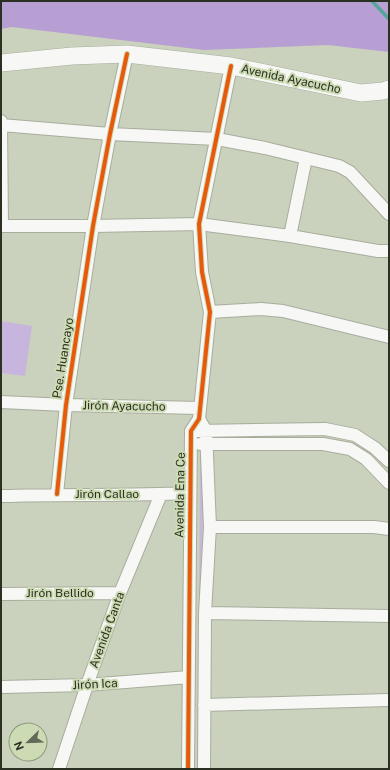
<svg xmlns="http://www.w3.org/2000/svg" width="390" height="770" font-family="'Public Sans',sans-serif">
<style>
.green{fill:#c8b5dd}
.forest{fill:#b89fd3}
.lines{fill:none;stroke-linecap:round;stroke-linejoin:round}
.stream{stroke:#52a797;stroke-width:3.5}
.street-casing{stroke:#a7ad9d;stroke-width:14}
.secondary-casing{stroke:#a7ad9d;stroke-width:18}
.street{stroke:#f7f8f5;stroke-width:12}
.secondary{stroke:#f7f8f5;stroke-width:17}
.cycleway-casing{stroke:#cddbb4;stroke-width:6}
.cycleway{stroke:#e8590c;stroke-width:4}
.labels{text-anchor:middle;stroke-width:4;stroke-linejoin:round;paint-order:stroke}
.street-label{font-size:12px;fill:#2b3122;stroke:#cddbb4}
</style>
<rect width="100%" height="100%" fill="#cad2bd"/>
<!-- green -->
<path class="green" d="M1,321L32,326L25,376L1,373Z
M200,459H203L201,769H198Z"/>
<!-- forest -->
<path class="forest" d="M1,1H389V52L328,45L204,50L12,27L1,29Z"/>
<g class="lines">
<!-- stream -->
<path class="stream" d="M372,1L389,19"/>
<!-- street casing -->
<g class="street-casing">
<path id="street" d="M1,121L2,226
M1,125L110,134L217,139L265,148L339,166L350,172L389,214
M1,226H93L199,224L290,236L378,251H389
M290,236L306,158
M210,312L261,309L283,311L389,337
M1,402L66,405L200,408
M199,419L206,431L210,527L205,613L204,769
M198,431L325,429L355,435L375,448L389,461
M200,444H323L350,449L366,459L389,483
M57,494L66,405L93,226L110,134L127,54
M1,496C64,494 127,496 190,493
M210,527H374L389,529
M1,594L120,593
M205,613L389,616
M1,687L87,685L189,677
M204,705L389,700
M59,769L87,685L120,593L161,494
M188,769L191,431L199,419L210,312L202,272L199,224L231,66"/>
</g>
<!-- secondary casing -->
<g class="secondary-casing">
<path id="secondary" d="M1,63L72,56L127,54L231,66L361,93L383,91L389,89"/>
</g>
<!-- street -->
<use href="#street" class="street"/>
<!-- secondary -->
<use href="#secondary" class="secondary"/>
<!-- cycleway casing -->
<g class="cycleway-casing">
<path id="cycleway" d="M57,494L66,405L93,226L110,134L127,54
M188,769L191,431L199,419L210,312L202,272L199,224L231,66"/>
</g>
<!-- cycleway -->
<use href="#cycleway" class="cycleway"/>
</g>
<g class="labels">
<!-- street labels -->
<g class="street-label">
<text transform="translate(291 79) rotate(12)" y="4">Avenida Ayacucho</text>
<text transform="translate(63 358) rotate(-81)" y="4">Pse. Huancayo</text>
<text transform="translate(124 406) rotate(1)" y="4">Jirón Ayacucho</text>
<text x="107" y="498">Jirón Callao</text>
<text transform="translate(180 495) rotate(-89)" y="4">Avenida Ena Ce</text>
<text x="60" y="597">Jirón Bellido</text>
<text transform="translate(107 630) rotate(-70)" y="4">Avenida Canta</text>
<text transform="translate(95 684) rotate(-3)" y="4">Jirón Ica</text>
</g>
</g>
<!-- border -->
<rect width="390" height="770" fill="none" stroke="#2b3122" stroke-width="4"/>
<!-- north arrow -->
<g transform="translate(28 742) rotate(247)"><circle r="19" fill="#cddbb4" stroke="#8c977a"/>
<path d="M0-3L7 15L0 10L-7 15Z" fill="#636958"/>
<text y="-6" font-size="11" font-weight="bold" text-anchor="middle" fill="#2b3122">N</text>
</g>
</svg>
